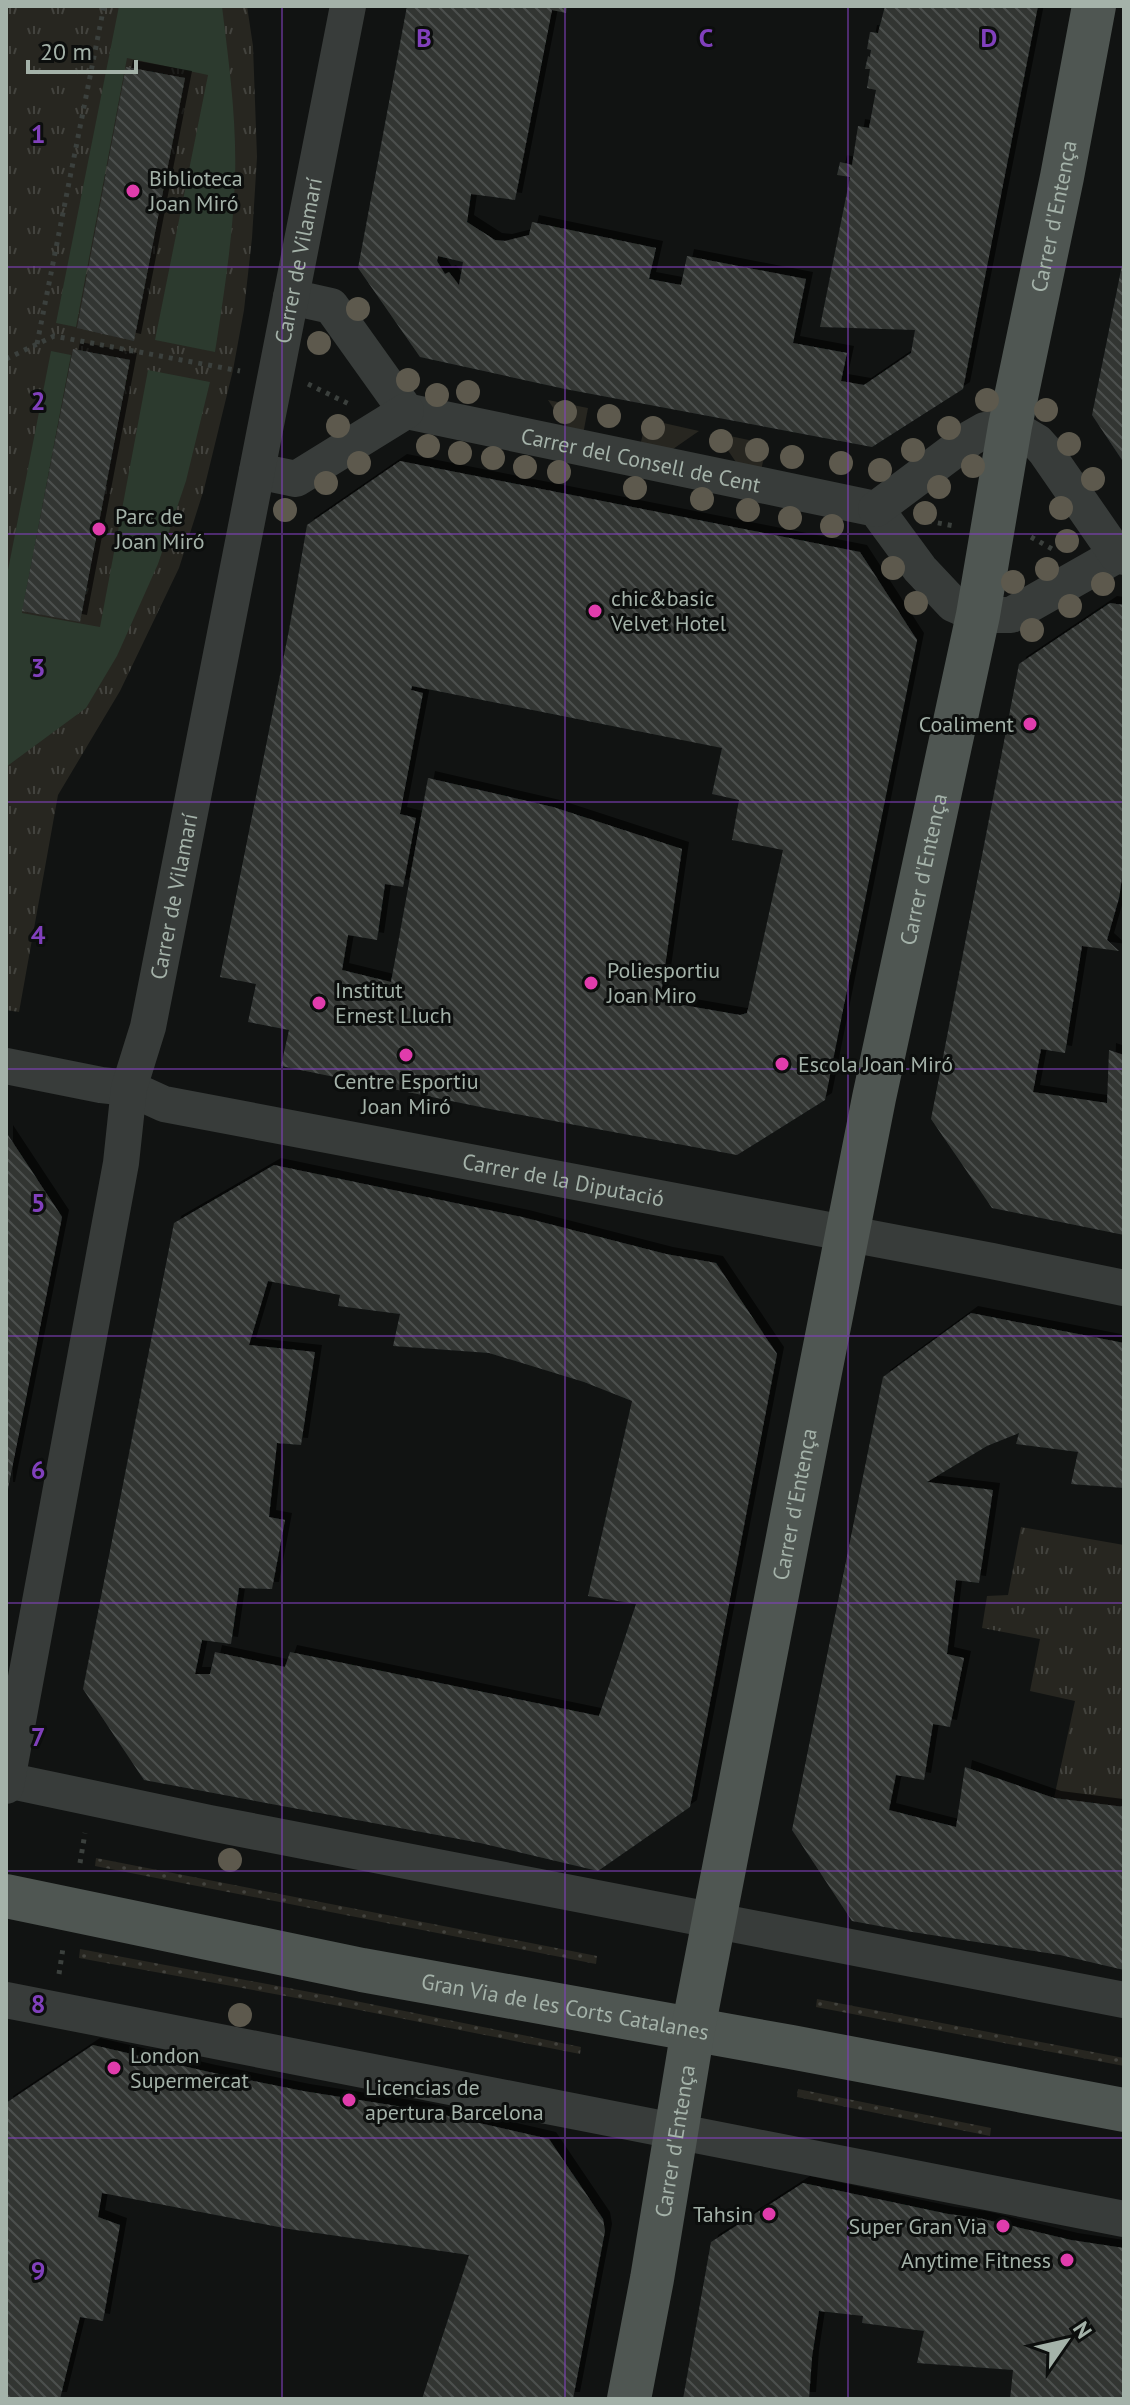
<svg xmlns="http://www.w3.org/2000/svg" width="1130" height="2405" font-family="'PT Sans',sans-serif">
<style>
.grass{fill:url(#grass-dots)}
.park{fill:url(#park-tufts)}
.garden{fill:#272620}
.water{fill:#2c3a2e}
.building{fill:url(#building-back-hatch);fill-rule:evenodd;filter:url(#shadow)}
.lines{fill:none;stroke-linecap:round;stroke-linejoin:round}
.path{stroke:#3b403d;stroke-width:5;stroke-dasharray:4 6;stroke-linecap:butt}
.minor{stroke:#383c3a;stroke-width:36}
.major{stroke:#4f5652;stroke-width:44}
.tree{fill:#5d594d}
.grid{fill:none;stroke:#8140bc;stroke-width:2;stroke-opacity:0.55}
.poi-dot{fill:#e03cac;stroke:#0c0e0d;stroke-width:3}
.labels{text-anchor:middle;stroke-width:6;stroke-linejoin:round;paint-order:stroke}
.poi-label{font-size:22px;fill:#a4b2a9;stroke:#0c0e0d;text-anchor:start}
.street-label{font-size:22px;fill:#a4b2a9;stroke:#0c0e0d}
.grid-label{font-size:26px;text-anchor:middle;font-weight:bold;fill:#8140bc;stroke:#0c0e0d;stroke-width:6;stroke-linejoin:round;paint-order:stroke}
</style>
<defs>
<pattern id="grass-dots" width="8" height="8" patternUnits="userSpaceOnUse" patternTransform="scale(2)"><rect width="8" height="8" fill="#272620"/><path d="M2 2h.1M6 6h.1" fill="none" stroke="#43433e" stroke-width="1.8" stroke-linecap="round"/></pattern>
<pattern id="park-tufts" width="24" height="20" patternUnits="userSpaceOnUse" patternTransform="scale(2)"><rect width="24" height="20" fill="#272620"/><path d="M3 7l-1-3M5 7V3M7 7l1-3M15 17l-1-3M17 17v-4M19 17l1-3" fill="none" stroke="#43433e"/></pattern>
<pattern id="building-back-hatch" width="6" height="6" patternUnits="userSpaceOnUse" patternTransform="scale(2)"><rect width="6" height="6" fill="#313533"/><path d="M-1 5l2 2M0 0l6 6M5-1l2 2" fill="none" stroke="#4c504e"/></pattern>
<filter id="shadow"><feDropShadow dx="7" dy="-7" stdDeviation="0" flood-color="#0009"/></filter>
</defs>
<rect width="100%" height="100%" fill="#111312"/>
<!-- grass -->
<path class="grass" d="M96,1858L597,1956L596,1964L95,1866Z
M80,1949L331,1996L581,2047L580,2054L329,2004L79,1958Z
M817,1999L1124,2058V2066L816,2007Z
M798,2089L991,2128L990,2136L797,2097Z"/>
<!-- park -->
<path class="park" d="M6,6H247L253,46L257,157L252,238L244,310L233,370L204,489L179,568L120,691L58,795L19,1012L6,1010Z
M1021,1527L1124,1545V1808L1054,1798L1075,1701L1030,1691L1040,1639L982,1628L987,1596L1008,1595Z"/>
<!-- garden -->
<path class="garden" d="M548,400L588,408L582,440L572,437Z
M646,419L699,431L663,456L639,451Z
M716,433L767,444L760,475L742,471Z"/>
<!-- water -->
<path class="water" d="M119,6H222C229,64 237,121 235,179C233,237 224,294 215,352L155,340L208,75L127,58L76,327L56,323Z
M51,351L71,355L22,613L100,627L148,370L210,382L186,481L158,564L117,656L86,708L6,767V580Z"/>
<!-- building -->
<path class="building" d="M407,6H567L566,13L552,10L515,200L471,194L467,222L495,240L505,241L529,235L532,222L656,248L649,279L681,285L687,256L806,279L793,343L847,353L841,381L864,385L911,353L915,330L820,327L850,177L837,175L840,162L852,165L858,126L869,128L876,90L867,88L870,69H865L868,56L870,57L871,50L867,49L870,32L878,33L885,6H1038L963,389L872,447L565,389L420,357L358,268ZM438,256L463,262L459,285L449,272L445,274L437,261Z
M126,67L185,78L134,341L77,328Z
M1123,260H1124V463L1092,415Z
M73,349L130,360L80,622L22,611Z
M400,461L860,552L917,640L825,1100L737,1155L495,1110L281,1066L289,1030L248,1022L256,984L220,977L289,630L307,525ZM412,686L722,748L712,794L739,800L732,840L783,850L747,1013L740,1015L660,1001L682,849L553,807L428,778L391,982L342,970L348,935L377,940L385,884L403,887L416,818L400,814L423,693L411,690Z
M1110,603L1124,605V864L1119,898L1107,940L1119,951L1082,946L1065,1053L1041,1049L1033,1092L1107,1103L1109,1050L1124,1055V1235L992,1208L931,1119L1019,664Z
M6,1132L62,1217L8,1489H6Z
M274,1165L522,1217L666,1254L716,1263L777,1354L690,1807L598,1871L480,1843L144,1780L83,1689L174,1223ZM268,1281L340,1295L338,1306L400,1314L393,1346L489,1353L584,1382L632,1401L588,1596L636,1604L599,1716L290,1652L285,1667L215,1652L210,1674H195L202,1640L231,1644L239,1588L272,1589L285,1520L269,1517L277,1443L301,1445L315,1352L249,1345Z
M971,1313L1124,1343V1488L1071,1484L1078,1452L1016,1444L1019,1433L987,1446L927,1482L993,1490L979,1583L956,1580L947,1654L964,1658L950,1727L933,1724L924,1780L896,1775L889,1810L956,1827L965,1767L1054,1798L1124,1807V1970L1060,1955L906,1931L852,1921L792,1830L883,1377Z
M93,2045L209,2072L303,2091L422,2110L549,2139L603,2219L605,2231L573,2399H422L469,2255L289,2229L102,2193L98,2217L120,2225L103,2321L80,2317L60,2399H6V2103Z
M803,2183L948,2214L979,2218L1071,2240L1124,2248V2399H1010L1013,2370L917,2363L924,2331L862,2323L863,2316L819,2311L812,2357L809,2399H683L711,2242Z"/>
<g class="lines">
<!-- path -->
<path class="path" d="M37,344L104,6
M6,359L54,336L240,371
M308,384L349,404
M928,521L954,526
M1031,537L1054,550
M80,1863L85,1833
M59,1974L63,1948"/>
<!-- minor -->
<g class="minor">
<path id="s1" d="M291,297L331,306L406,411L876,509L920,569L953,604L978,615H1011L1117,555L1124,557"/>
<path d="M257,471L296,479L406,411"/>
<path d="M876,509L971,438L985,430L1010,426L1037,442L1045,451L1117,555"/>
<path id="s2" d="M6,1066L101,1085L129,1088L164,1104L992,1261L1124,1288"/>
<path d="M6,1780L210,1823L1124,2000"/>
<path id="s3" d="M6,1786L121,1163L129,1088L148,1027L348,6"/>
<path d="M6,2000L1124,2219"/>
</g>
<!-- major -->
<g class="major">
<path id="s4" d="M6,1896L362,1970L791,2047L1124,2110"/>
<path id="s5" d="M629,2399L652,2279L693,2029L818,1382L874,1098L978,615L1010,426L1062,177L1094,6"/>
</g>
</g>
<!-- trees -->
<g class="tree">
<circle cx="358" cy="309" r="12"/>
<circle cx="319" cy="343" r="12"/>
<circle cx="408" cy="380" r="12"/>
<circle cx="468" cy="392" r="12"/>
<circle cx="437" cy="395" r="12"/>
<circle cx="987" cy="400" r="12"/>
<circle cx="1046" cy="410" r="12"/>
<circle cx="565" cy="412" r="12"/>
<circle cx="609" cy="416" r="12"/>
<circle cx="338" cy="426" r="12"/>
<circle cx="653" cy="428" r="12"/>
<circle cx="949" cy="428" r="12"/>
<circle cx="721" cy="441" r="12"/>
<circle cx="1069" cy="444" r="12"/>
<circle cx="428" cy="446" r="12"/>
<circle cx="757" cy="450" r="12"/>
<circle cx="913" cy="450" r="12"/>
<circle cx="460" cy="453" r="12"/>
<circle cx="792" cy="457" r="12"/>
<circle cx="493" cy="458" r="12"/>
<circle cx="359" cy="463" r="12"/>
<circle cx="841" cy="463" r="12"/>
<circle cx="973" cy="466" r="12"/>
<circle cx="525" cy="467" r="12"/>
<circle cx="880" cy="470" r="12"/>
<circle cx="559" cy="472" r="12"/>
<circle cx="1093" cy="479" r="12"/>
<circle cx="326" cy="483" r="12"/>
<circle cx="939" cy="487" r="12"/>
<circle cx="635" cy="488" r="12"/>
<circle cx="702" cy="499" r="12"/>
<circle cx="1061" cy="508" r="12"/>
<circle cx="285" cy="510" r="12"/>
<circle cx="748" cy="510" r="12"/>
<circle cx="925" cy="513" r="12"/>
<circle cx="790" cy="518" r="12"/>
<circle cx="832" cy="526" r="12"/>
<circle cx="1067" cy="541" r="12"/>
<circle cx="893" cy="568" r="12"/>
<circle cx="1047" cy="569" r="12"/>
<circle cx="1013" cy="582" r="12"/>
<circle cx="1103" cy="584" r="12"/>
<circle cx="916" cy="603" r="12"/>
<circle cx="1070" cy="606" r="12"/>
<circle cx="1032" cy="630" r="12"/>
<circle cx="230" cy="1860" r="12"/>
<circle cx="240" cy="2015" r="12"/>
</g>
<!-- grid -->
<path class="grid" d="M282,6V2399M565,6V2399M848,6V2399M6,267H1124M6,534H1124M6,802H1124M6,1069H1124M6,1336H1124M6,1603H1124M6,1871H1124M6,2138H1124"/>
<!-- markers -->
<g class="poi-dot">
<circle cx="133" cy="191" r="8"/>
<circle cx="99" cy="529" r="8"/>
<circle cx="595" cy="611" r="8"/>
<circle cx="1030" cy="724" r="8"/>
<circle cx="591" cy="983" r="8"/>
<circle cx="319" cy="1003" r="8"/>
<circle cx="406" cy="1055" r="8"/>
<circle cx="782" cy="1064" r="8"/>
<circle cx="114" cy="2068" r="8"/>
<circle cx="349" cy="2100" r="8"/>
<circle cx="769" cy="2214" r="8"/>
<circle cx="1003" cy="2226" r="8"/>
<circle cx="1067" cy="2260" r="8"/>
</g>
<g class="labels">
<!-- poi labels -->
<g class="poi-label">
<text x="149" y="186">Biblioteca<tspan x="149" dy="25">Joan Miró</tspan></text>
<text x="115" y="524">Parc de<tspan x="115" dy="25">Joan Miró</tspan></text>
<text x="611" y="606">chic&amp;basic<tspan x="611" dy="25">Velvet Hotel</tspan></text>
<text x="1014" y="732" text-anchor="end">Coaliment</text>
<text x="607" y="978">Poliesportiu<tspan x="607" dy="25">Joan Miro</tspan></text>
<text x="335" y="998">Institut<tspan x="335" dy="25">Ernest Lluch</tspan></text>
<text x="798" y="1072">Escola Joan Miró</text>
<text x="406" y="1089" text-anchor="middle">Centre Esportiu<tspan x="406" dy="25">Joan Miró</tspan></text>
<text x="130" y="2063">London<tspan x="130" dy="25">Supermercat</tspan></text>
<text x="365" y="2095">Licencias de<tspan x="365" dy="25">apertura Barcelona</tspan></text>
<text x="753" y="2222" text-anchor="end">Tahsin</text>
<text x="987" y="2234" text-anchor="end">Super Gran Via</text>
<text x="1051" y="2268" text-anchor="end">Anytime Fitness</text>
</g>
<!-- street labels -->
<g class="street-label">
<text dy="8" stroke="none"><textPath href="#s5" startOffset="2224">Carrer d'Entença</textPath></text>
<text dy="8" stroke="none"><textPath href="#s3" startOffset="1554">Carrer de Vilamarí</textPath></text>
<text dy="8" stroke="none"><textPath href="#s1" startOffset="410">Carrer del Consell de Cent</textPath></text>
<text dy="8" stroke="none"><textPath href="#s5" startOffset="1558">Carrer d'Entença</textPath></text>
<text dy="8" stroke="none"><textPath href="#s3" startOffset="906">Carrer de Vilamarí</textPath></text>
<text dy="8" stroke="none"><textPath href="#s2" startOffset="570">Carrer de la Diputació</textPath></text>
<text dy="8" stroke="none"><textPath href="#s5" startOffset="910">Carrer d'Entença</textPath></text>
<text dy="8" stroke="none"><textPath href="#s4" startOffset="570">Gran Via de les Corts Catalanes</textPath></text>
<text dy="8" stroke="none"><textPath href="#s5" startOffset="262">Carrer d'Entença</textPath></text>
</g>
</g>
<g class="grid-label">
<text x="424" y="47">B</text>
<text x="706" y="47">C</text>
<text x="989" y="47">D</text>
<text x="38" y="143">1</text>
<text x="38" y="410">2</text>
<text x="38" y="677">3</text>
<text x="38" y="944">4</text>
<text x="38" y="1212">5</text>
<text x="38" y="1479">6</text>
<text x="38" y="1746">7</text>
<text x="38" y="2013">8</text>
<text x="38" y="2280">9</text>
</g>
<!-- border -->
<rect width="1130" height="2405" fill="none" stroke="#a4b2a9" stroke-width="16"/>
<!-- north arrow -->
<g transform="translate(1066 2341) rotate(56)" stroke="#0c0e0d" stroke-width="6" paint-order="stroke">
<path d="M0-6L14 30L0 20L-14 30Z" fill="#a4b2a9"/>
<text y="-12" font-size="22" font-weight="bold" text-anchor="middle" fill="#a4b2a9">N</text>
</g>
<!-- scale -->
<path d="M28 60v12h108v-12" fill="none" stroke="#a4b2a9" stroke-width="4"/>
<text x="40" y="60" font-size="24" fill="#a4b2a9" stroke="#0c0e0d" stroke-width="6" paint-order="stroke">20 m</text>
</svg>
